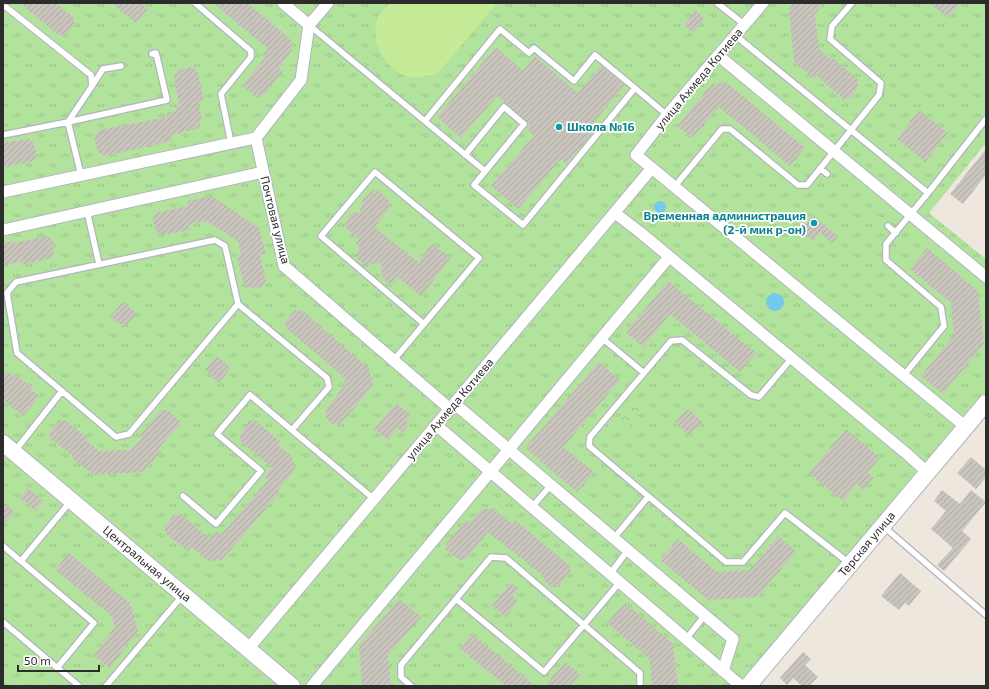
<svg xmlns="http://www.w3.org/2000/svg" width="989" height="689" font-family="'Exo 2',sans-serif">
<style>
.grass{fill:url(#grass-tufts)}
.forest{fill:url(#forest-crowns)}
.pitch{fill:#c5ea98}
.water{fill:#73caee}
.building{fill:url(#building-hatch)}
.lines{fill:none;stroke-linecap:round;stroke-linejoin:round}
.lane-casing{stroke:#b2b4bf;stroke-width:8}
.street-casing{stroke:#b2b4bf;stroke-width:13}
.secondary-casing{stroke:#b2b4bf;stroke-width:18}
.lane{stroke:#fff;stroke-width:5.5}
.street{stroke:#fff;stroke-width:11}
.secondary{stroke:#fff;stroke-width:16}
.culture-dot{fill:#0f9aa8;stroke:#fff;stroke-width:1.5}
.labels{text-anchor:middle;stroke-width:3.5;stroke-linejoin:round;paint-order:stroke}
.street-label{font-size:12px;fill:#2c2c2c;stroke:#fff}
.culture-label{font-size:12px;font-weight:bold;fill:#0d838f;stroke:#fff;text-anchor:start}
</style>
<defs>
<pattern id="grass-tufts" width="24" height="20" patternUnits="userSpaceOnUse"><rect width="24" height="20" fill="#b2e39c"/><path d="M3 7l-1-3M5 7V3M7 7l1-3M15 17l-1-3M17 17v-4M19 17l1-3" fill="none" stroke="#99c387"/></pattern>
<pattern id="forest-crowns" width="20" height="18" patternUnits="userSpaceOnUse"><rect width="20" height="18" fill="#b2e39c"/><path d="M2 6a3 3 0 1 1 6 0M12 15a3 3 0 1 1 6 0" fill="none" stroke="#99c387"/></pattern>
<pattern id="building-hatch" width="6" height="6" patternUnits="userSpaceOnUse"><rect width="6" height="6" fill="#c9c5bd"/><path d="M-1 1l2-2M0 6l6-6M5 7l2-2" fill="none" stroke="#ada9a3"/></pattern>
</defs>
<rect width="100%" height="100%" fill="#ede7de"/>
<!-- grass -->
<path class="grass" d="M3,3H986V143L929,213L986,259V403L748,686H3Z"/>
<!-- forest -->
<path class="forest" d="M629,397L638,400L641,407C638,415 638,412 634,418C632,421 633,421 632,424C629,430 624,433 618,430L617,422L620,419L622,414C619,406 622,402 629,397Z"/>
<!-- pitch -->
<path class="pitch" d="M390,3H497L439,72C428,77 415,79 403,75C399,74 396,70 393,68C379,56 372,38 377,20C378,14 386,8 390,3Z"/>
<!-- water -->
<path class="water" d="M654 207a6 6 0 1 1 12 0a6 6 0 1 1-12 0Z
M766 302a9 9 0 1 1 18 0a9 9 0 1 1-18 0Z"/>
<!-- building -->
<path class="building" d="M20,3H56L73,17L75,24L64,37L56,33Z
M112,3H141L148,9L136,23Z
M213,3H248L291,40L292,50L279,68L283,71L264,95L256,96L246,88L245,82L265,58L262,56L268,49Z
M794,3H823L815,15L819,48L830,59L832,57L858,80V87L850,98L843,99L817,76L815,79L794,62L789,9Z
M929,3H960L948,18Z
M696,11L705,19L693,33L684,25Z
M496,47L523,71L535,56L578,93L601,66L625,85L588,129L592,133L566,164L561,159L518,209L491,186L534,136L527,129L531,125L497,96L461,138L437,117Z
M191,67L197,70L204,100L198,102L202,120L196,129L171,135L172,141L105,156L98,152L94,138L99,130L167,117L166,113L176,111L175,106L179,105L174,76L177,71Z
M726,82L805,148L790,166L719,107L692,138L677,126L712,84Z
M919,110L948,133L925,162L897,139Z
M28,139L33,142L37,156L34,161L3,167V143Z
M986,149V175L963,204L950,194Z
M377,190L390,201V207L374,227L418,262L432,244L451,258L421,296L398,278L394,283H388L382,277L381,263L366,265L356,258V253L360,247L356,244L359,239L346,228L345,223L350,215L360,212L363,199L371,191Z
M212,196L259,228L266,254L260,255L266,281L262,287L251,288L244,285L237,257L241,256L238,241L206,221L190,224V230L161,235L156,231L153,219L156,213L188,206L187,201Z
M813,215L838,237L832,243L820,232L813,241L800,230Z
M47,236L52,239L54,251L51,258L22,265L21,261L3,266V243L14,241V243Z
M927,248L978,291L984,344L943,394L921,376L954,335L951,303L910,269Z
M668,281L756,353L740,372L670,314L643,347L626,332Z
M122,302L137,313L125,328L110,317Z
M295,310L303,311L369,369L373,385L341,424H332L325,416L327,408L345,385L343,384L346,379L286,328L285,322Z
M217,356L231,368L219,383L205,370Z
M599,362L620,380L563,447L594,472L577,492L525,448Z
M7,371L14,377L16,375L32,387L30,389L39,396L23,416L3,400V376Z
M396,403L411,415L406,421L409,424L403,432L398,428L388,440L374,429Z
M688,409L702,422L689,436L675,422Z
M161,410H167L180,421L179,425L158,449L161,451L143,472L94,475L72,458L73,456L50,438L49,433L59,420L66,421L88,438L86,440L99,451L131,450L142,439L140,436Z
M255,420L281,442L278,445L292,457L294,471L278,490L280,492L222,560L209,561L191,547L188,551L166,534L164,528L174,515H182L210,539L217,531L221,535L268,480L264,477L272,468L240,441V435L249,421Z
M846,429L880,458L867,472L874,478L863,490L857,484L843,501L809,473Z
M971,457L986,470V477L976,489L957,473Z
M28,488L43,501L35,511L20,498Z
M942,490L960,504L971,490L986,502L962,531L971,539L944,571L937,565L953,548L931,529L946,511L934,501Z
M3,502L15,512L3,525Z
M493,508L512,524L515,520L570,566V572L558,587H551L543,580L545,577L488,532L466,559L460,560L446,550V544L466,520L469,523L481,510Z
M778,536L796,551L758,597L708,600L660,560L678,539L717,572L750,570Z
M69,553L130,603L138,631L110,668L94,656L115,627L112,616L55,570Z
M900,573L921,591L909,606L905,603L899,610L881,596Z
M511,583L518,588L512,596L518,601L506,617L492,606Z
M399,599L421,617L388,655L391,686H362L359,645Z
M625,603L673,644L678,686H652L650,659L607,623Z
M472,634L535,686H506L460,648Z
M803,652L811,659L805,665L818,677L809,686H802L793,678L787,685L780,678Z
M565,662L580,674L570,686H545Z"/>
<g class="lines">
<!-- lane casing -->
<g class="lane-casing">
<path id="lane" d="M195,3L251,51V57L221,94L231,143
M717,3L745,25
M3,7H6L91,75L92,86L68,122L81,175
M309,25L485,171
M736,36L928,193L986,119
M92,86L103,69L121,66
M635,88L667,115
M425,121L500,29L529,53L534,48L574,81L595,55L635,88L523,225L474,185L524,124L504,107L465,155
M3,135L68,122L167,100L156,53L152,54
M820,168L827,174
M675,186L722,129H730L798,185H807L879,95L881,83L830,39L832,26L852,3
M87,211L99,264
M888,226L896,233
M238,304L129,434L116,437L17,353L7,293L16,282L215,240L225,246L238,304L327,378L329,387L292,430
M602,338L644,373
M791,359L759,397L751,395L682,340L671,341L590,437L589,446L726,562H743L785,513L849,563
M393,361L479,258L375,172L321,236L424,324
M904,375L944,326L941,307L886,260V244L928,193
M15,451L62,391
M183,496L216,524L261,471L217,434L250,395L374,499
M532,507L551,485
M883,526L986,615
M614,538L648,497
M3,546L94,623L57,668
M21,561L70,502
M610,574L628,550
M456,599L544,672L620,582
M3,622L79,686
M686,639L705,615
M106,686L182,596
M411,686L401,677V665L491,557L506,558L640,673V686"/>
</g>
<!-- street casing -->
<g class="street-casing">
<path id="street" d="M283,3L309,25
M328,3L309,25L301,80L256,138L284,266L450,409
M763,3L667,115L636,155L966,427
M719,56L986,277
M3,192L256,138
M615,213L641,233L907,454L927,472
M3,230L263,172
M455,404L733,639L723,671
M436,425L741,686
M248,649L652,168
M312,686L669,257"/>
</g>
<!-- secondary casing -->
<g class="secondary-casing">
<path id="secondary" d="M3,443L292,686
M748,686L986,403"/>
</g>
<!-- lane -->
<use href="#lane" class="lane"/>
<!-- street -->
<use href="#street" class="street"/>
<!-- secondary -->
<use href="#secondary" class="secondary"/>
</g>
<!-- markers -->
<g class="culture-dot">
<circle cx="559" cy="127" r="4"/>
<circle cx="814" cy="223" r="4"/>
</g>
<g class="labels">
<!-- street labels -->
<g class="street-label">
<text transform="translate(699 79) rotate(-50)" y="4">улица Ахмеда Котиева</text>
<text transform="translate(275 220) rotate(76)" y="4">Почтовая улица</text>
<text transform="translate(450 409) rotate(-50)" y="4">улица Ахмеда Котиева</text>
<text transform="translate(867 544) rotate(-50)" y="4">Терская улица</text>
<text transform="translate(147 564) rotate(40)" y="4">Центральная улица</text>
</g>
<!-- culture labels -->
<g class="culture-label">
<text x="567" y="131">Школа №16</text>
<text x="806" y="220" text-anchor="end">Временная администрация<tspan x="806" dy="14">(2-й мик р-он)</tspan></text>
</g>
</g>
<!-- border -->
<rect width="989" height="689" fill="none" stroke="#2c2c2c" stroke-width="8"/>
<!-- scale -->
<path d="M18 665v6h81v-6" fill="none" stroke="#2c2c2c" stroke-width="2"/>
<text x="24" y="665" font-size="12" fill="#2c2c2c" stroke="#ffffff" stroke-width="3" paint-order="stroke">50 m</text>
</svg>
